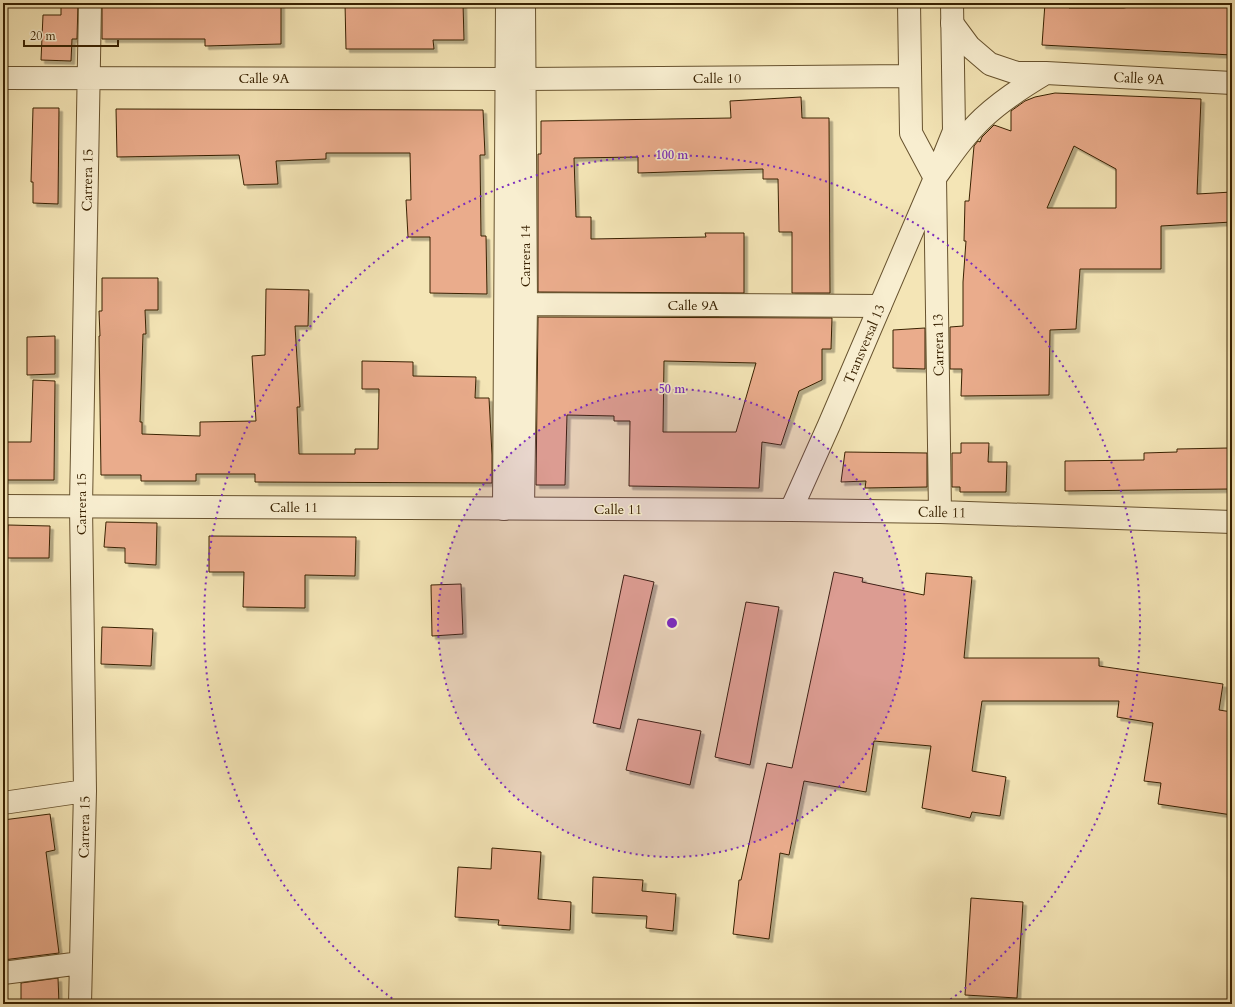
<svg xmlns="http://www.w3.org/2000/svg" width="1235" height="1007" font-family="Cardo,serif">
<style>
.building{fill:#eaac8c;stroke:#382101;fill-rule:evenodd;filter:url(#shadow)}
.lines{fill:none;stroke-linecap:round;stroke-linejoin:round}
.minor-casing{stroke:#67522e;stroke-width:24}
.tertiary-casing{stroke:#67522e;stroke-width:24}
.minor{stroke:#f8eed0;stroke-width:22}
.tertiary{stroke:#f8eed0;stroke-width:22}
.ring{fill:none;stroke:#7b2cbf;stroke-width:2;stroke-dasharray:2 4}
.labels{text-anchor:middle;stroke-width:3;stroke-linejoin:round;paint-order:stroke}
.street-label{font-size:14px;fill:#382101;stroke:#f8eed0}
.centre{fill:#7b2cbf;stroke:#f8eed0;stroke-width:2}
.ring-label{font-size:12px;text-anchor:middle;font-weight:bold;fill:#7b2cbf;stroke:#f8eed0;stroke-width:3;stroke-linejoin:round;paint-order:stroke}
</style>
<defs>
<filter id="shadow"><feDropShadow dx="3.5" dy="3.5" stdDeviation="0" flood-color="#0004"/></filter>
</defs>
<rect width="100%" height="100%" fill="#f4e5b6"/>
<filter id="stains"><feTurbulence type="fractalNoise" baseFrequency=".005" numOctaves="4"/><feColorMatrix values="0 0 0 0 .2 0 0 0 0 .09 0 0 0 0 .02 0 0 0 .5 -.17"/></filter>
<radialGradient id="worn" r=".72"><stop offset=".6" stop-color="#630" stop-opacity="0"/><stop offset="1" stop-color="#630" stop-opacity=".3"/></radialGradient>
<!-- building -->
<path class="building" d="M61,3H78L77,39H72L71,61L41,60L43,15H61Z
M102,3H281V44L205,46V39H102Z
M345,3H463L464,40H433L434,49H346Z
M1045,3H1069V8H1124L1146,3H1232V55L1042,45Z
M1055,93L1201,99L1197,194L1232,192V222L1161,226V269H1080L1076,329L1050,330L1049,395L961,396L962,369H950V327L963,326V282L966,241H964L965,201H969L974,146L978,141L980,142L982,137L994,125L1011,131V111L1025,101L1035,97ZM1074,146L1116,169V208H1047Z
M801,97L802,118H829L830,293H792V232H779L778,179H763V169L638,173V157L574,158L576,217H591V239L706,237L705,233H744V293L538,292V154H541V121L731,118L730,101Z
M33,108H59L58,204L33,203V182H31Z
M116,109L483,110L485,155H480L481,236H486L487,294L430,293V237H408L406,200H411L410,153H326V159L276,161L278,184L244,185L239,155L117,157Z
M102,278H158V310H145L146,334H143L140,422H142V434L200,436V422L256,421L252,356L265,355L266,289L309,290L308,326H295L300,407H297L299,454H355V449H378L379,389H362V361L413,362V376L476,377L475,398H489L492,455V483L255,482V474H196V481H141V475H101L99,336H100L99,311H102Z
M538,317L832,318L831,349H822V380L799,391L781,445L762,442L759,488L629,486L630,421H614V416L567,415L565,485H536ZM664,361L756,363L736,432H663Z
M925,328V369L893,368V330Z
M55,336V374L27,375V337Z
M33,380L55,381L54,480H3V442H31Z
M961,443H989L988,462H1007L1006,492H960V487H952V453H961Z
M1228,448L1229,489L1065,491V461L1144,460V453L1177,452V449Z
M845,452L927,453V487L865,488L866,481L841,482Z
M106,522L157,523L156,565L125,563V548L104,547Z
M8,525L50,526L49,558H7Z
M209,536L356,537L355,576L305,575V608L243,607L244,572H209Z
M834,572L863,578L862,582L924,595L926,573L972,577L964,658H1099V666L1223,684L1219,710L1232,712V815L1158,804L1161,783L1144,781L1153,723L1117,717L1119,701H982L972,771L1006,777L1000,816L972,812L970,818L922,808L931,746L874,741L866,792L804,781L789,855L780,853L769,939L733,934L739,880H741L767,763L792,768Z
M624,575L654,582L620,729L593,723Z
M461,584L463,634L432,636L431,585Z
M746,602L779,607L750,765L715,757Z
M102,627L153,629L151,666L101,664Z
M638,719L701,731L690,785L626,770Z
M50,814L55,850L46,852L59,953L3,960V820Z
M492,848L541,852L538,899L571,902L570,930L498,925L499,920L455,917L458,867L491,869Z
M593,877L643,880L642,891L676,894L673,931L646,928L647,916L592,913Z
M971,898L1023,902L1017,998L965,995Z
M58,978L59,1004H21V983Z"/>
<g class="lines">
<!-- minor casing -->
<g class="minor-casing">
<path id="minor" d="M909,3L911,133L935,178
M3,78L524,79L910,76
M512,304L880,306
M523,508L526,305L524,3
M504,509L507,3
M791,510L940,512L1232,522
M940,512L935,178L954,131L952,3
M3,803L85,791
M3,973L81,963
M80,1004L85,791L81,506L90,3"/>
</g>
<!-- tertiary casing -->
<g class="tertiary-casing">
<path id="tertiary" d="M952,23L969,46L990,64L1017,73H1046L1232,83
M3,506L791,510L829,425L935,178C950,157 964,136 983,118C1002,100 1024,86 1046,73"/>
</g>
<!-- minor -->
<use href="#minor" class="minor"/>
<!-- tertiary -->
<use href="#tertiary" class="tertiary"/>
</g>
<!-- distance rings -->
<circle cx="672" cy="623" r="234" fill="#7b2cbf" fill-opacity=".12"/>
<g class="ring">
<circle cx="672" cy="623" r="234"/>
<path d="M397 1002A468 468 0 1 1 947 1002"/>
</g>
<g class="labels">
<!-- street labels -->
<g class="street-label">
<text x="264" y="83">Calle 9A</text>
<text x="717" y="83">Calle 10</text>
<text transform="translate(1139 78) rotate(3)" y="5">Calle 9A</text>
<text transform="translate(87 180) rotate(-89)" y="5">Carrera 15</text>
<text transform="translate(525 256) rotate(-90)" y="5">Carrera 14</text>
<text x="693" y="310">Calle 9A</text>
<text transform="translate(864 344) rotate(-67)" y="5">Transversal 13</text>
<text transform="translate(938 345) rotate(-91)" y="5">Carrera 13</text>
<text transform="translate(81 504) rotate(-90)" y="5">Carrera 15</text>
<text x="294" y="512">Calle 11</text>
<text x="618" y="514">Calle 11</text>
<text transform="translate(942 512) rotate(1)" y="5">Calle 11</text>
<text transform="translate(84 827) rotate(-89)" y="5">Carrera 15</text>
</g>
</g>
<circle cx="672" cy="623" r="6" class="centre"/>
<g class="ring-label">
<text x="672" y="159">100 m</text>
<text x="672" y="393">50 m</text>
</g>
<!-- margin -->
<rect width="1235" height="1007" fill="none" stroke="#f4e5b6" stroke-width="16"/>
<rect x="4" y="4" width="1227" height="999" fill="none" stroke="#382101" stroke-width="2"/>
<rect x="8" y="8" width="1219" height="991" fill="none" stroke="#382101"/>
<!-- scale -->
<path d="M24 40v6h94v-6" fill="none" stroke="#382101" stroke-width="2"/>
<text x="30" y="40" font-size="12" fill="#382101" stroke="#f8eed0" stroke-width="3" paint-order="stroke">20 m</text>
<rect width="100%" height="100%" filter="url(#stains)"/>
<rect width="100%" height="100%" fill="url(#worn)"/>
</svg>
